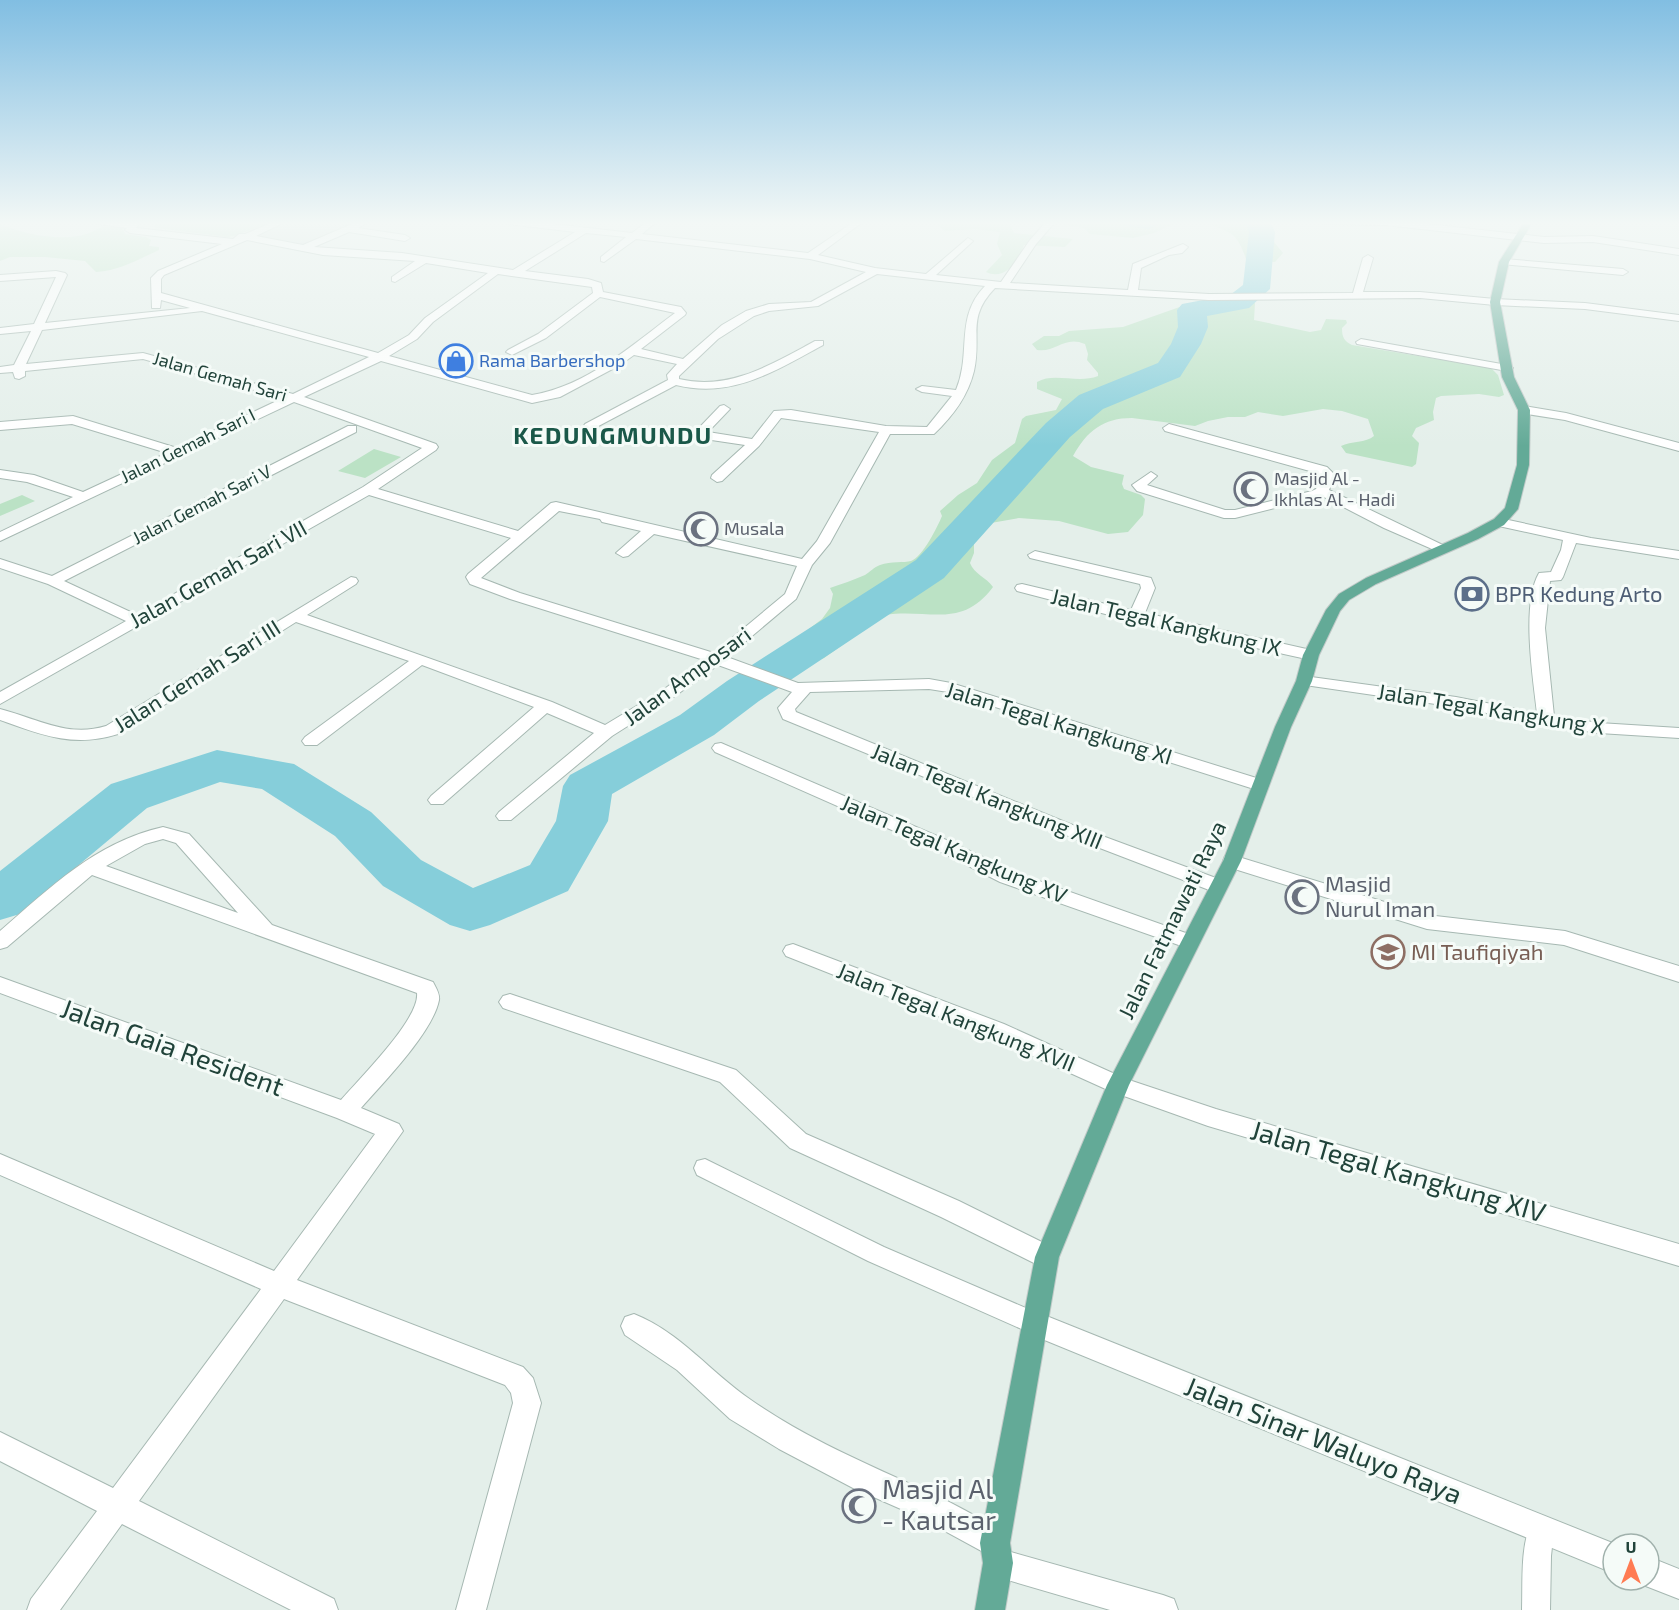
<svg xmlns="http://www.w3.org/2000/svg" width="1679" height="1610" font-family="'Exo 2',sans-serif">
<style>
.built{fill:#d2dfd9}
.green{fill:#bbe2c5}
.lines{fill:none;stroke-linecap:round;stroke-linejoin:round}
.river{fill:#86ceda;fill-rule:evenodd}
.lane-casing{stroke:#a6b8b2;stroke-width:2}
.street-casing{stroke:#a6b8b2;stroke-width:2}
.primary-casing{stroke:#c1cac8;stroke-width:2}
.lane{fill:#fff;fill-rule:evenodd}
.street{fill:#fff;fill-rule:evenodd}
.primary{fill:#63aa97;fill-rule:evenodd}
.labels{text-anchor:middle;stroke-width:6;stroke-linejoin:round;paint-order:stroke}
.far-shop-label{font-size:18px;fill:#366cbe;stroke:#f5fbf8;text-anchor:start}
.far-street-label{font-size:18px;fill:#21433a;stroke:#f5fbf8}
.far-worship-label{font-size:18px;fill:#5b616d;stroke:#f5fbf8;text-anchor:start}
.street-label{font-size:22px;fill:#21433a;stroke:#f5fbf8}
.service-label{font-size:22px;fill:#4e5e75;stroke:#f5fbf8;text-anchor:start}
.worship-label{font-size:22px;fill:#5b616d;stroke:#f5fbf8;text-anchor:start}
.education-label{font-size:22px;fill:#785e54;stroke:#f5fbf8;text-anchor:start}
.far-district-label{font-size:24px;font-weight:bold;letter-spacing:1.5px;fill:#1a5849;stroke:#f5fbf8}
.near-street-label{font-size:27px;fill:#21433a;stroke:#f5fbf8}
.near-worship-label{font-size:27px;fill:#5b616d;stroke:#f5fbf8;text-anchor:start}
</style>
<rect width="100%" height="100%" fill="#e4efea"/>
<!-- built -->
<path class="built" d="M286,221H362L305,247L249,236Z"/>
<!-- green -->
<path class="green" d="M159,221H275L234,236L227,237L157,228L154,226Z
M937,221H1008L1014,233L1073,239L1065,247L1024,245C1019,261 1005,281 986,272L1002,255L997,244L1000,232L975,229L945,231L935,223Z
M1057,221H1188L1175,223L1154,233L1133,238L1090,234L1084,228L1064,225Z
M1199,221H1268L1274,229V242L1283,253L1275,262L1246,259C1236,228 1227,232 1199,221Z
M0,224C25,234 52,240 78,236C99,233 96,223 122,227L125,234L146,237L151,240L149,246L159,247V250C139,259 119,271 96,272L85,261L45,257H10L0,261Z
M1217,301L1255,303L1254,320L1310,332L1321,330L1326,319L1346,320L1347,323L1342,328C1342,337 1344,341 1352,345L1491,368L1498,375L1504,395L1499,397L1479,394L1441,396L1436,398L1433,412L1434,420L1416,428L1412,436L1419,443L1416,464L1412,467L1346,453L1341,446C1351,441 1366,443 1374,436L1368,419L1342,411L1323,409L1283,416L1258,412L1245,417H1228L1208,421L1195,426L1132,418C1103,418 1087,431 1073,456L1091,467L1124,475L1122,484L1124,489L1141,495L1145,499L1143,515L1128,532L1108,534L1059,521L1019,518L991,523L974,536V553L970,563C974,574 986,577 993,587C961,630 928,608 885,615L824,658L805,666L777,661L775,655L822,619L830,608L833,594L830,588C841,584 854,580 865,575C870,572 874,567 880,565C891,561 904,563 911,561C922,558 938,526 942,516L940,511L958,495L977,483L992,460L1015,443L1022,419L1026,416L1056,410L1062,399L1037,389V382C1054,372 1078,384 1098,376V373L1087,360L1088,354L1085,344C1064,335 1056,353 1037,350L1032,344L1044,336H1059L1069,331L1123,327L1191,303Z
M374,449L401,457L365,478L338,471Z
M22,495L35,501L0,516V504Z"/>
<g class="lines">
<!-- river -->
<path class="river" d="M1123,221H1161L1157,226L1148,229L1127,226Z
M1245,221H1269L1275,232L1270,289L1249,308L1207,316L1208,327L1201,344L1180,377L1103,409L1070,437L944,578L759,701L714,735L612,794L608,821L568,891L490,925L470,931L450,925L383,886L335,836L262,789L220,782L147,808L20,914L0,920V871L111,784L217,750L294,764L371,812L421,860L473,888L530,865L556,821L563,786L570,775L680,715L727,681L916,560L1046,423L1079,395L1158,363L1171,344L1178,327L1177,310L1182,304L1230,295L1243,285L1249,232Z"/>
<!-- lane casing -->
<g class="lane-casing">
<path id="lane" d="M705,1159L884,1247L1042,1315L1046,1323L1042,1331L1034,1334L1026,1331L868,1261L697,1175L694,1168L697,1161Z
M1541,1516L1550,1520L1554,1529L1551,1556L1550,1610H1522C1523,1580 1520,1547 1532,1520Z"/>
</g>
<!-- street casing -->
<g class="street-casing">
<path id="street" d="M95,221L131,223L133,221H141L136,228L233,239L239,234H245L276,221H287L256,236L303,245L359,221H370L358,228L405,235L410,238L405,241L349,232L314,247L402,253L513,270L575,232L507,224L503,221H527L632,233L648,221H657L642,234L808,253L855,221H864L818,255L875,268L926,274L968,238L973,241L971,243L936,275L1001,282L1030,240L1047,221H1056L1036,244L1010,283L1128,290L1133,264L1183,244L1188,247L1182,253L1169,255L1141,268L1138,290L1209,294L1353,293L1363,258L1368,255L1373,258L1363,292H1420L1495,299L1585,303L1679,315V321L1585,309L1495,305L1420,298L1209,300L995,288C966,318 982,335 974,371C968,396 953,416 934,434H890L830,543L812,565L796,599L727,657L798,683L929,679L951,683L1266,781L1269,785L1266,789H1254L948,692L929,689L810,692L795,709L796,712L1070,824L1224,881L1227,886L1224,891L1217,893L1058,832L783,719L778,708L792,692L718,665L675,696L612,736L511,820H499L496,816L499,812L594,733L547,713L443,804H431L428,800L431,796L534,707L422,665L317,745H305L302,741L305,737L409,661L296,622L118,734C73,748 42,735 0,720V709C36,718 67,738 106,726L351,577L356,578L358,581L356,584L307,615L552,702L605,725L663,690L704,660L510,599L470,584L466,577L468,574L511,538L369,495L0,704V692L126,621L48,584L0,568V559L52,576L348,426H356V432L64,581L137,615L363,487L422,448L294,402L0,541V532L73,497L27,482L0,478V470L34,475L83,492L167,453L72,424L0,430V422L73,416L177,448L283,398L143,359L25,371V376L19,379L15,378L13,372L0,373V367L14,365L31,331L0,334V328L34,324L56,277L0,281V275L56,271L65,273L67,275L45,323L190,308L161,300L160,308H152L151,278L158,271L222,244L130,233L125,230L127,228L99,224ZM586,233L626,237L601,257V261L604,262L636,239L810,259L866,272L811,302L769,304L746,311L722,325L683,359L641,349L685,315L686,313L681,307L603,292L601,283L588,279L525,271ZM247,240L323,255L415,261L392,277V281L395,282L426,263L488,273L425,318L409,335L378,353L161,293V279L164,275ZM498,274L592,287L593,293L538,334L508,350L506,352L512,355L546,338L600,297L675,313C632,345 587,386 532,395L389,356L417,339L433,322ZM877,274L985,286C954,318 972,352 956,390L922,386L916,389L922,392L952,396L927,427L886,426L791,410L774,411L752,439L708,432L730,409L724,405L720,406L696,431L698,438L745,445L712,475L711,478L717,482L722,481L759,446L781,418L879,432L817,541L802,559L556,502L551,503L518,531L378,489L436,450L438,447L436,444L304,397L381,361L532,403L560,397L620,365L634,355L677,364L667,375L668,380L585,424L583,427L589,431L676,385C732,399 775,371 823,345V341H815C772,364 730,391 679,379V376L718,339L754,316L769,311L818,306ZM202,311L369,357L293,394L143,353L26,364L42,330ZM559,511L600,519L602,522L641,531L616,553L623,557L628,556L654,534L797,566L785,594L714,653L520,593L481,578Z
M1319,221H1401L1544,237L1593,236L1679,249V255L1593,242L1544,243L1386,225L1323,224Z
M1504,259L1623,269L1628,272L1623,275L1501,264V260Z
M1361,339L1507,365L1513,368L1507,371L1357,344L1356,342Z
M1524,406L1566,413L1679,443V451L1565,420L1520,413V407Z
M1169,424L1327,467L1335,475L1329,490L1451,549L1444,553L1439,552L1384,528L1322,496L1235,518H1224L1137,491L1132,485L1151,472L1157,476L1147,485L1225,510H1235L1312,491L1316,489L1322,476L1317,473L1165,431L1163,428Z
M1499,518L1591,538L1679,551V559L1576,543L1563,577L1561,580L1550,581L1545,628L1554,716L1599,723L1679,728V738L1599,733L1562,728L1456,707L1298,684L1296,681L1298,678L1304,676L1456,697L1537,713C1533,678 1521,604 1539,573L1551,572L1561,550L1563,540L1494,525L1492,522L1494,519Z
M1035,551L1151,578L1155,588L1145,613L1311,650L1319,655L1311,660L1136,622L1017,591L1015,588L1017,585L1022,584L1131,610L1141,588L1140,584L1030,558L1028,555Z
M721,743L951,842L1014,872L1197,937L1200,942L1197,947L1190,949L1000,882L937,850L715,752L712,748L715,744Z
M163,827L189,834L272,925L433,982C436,988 440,994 439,1000C433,1032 383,1083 361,1108L399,1124L403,1131L297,1280L523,1367L533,1378L541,1403L486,1610H456L513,1403L511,1393L505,1385L284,1299L139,1501L334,1599L338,1610H291L122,1524L60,1610H27L31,1599L97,1511L0,1461V1432L113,1488L261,1289L0,1175V1154L274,1271L375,1134L337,1118L0,993V977L341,1100C359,1079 420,1019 417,993L92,875L7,947L0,949V931C51,887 96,842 163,827ZM163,839L176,843L238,913L106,866L145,844Z
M1232,855L1427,915L1565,931L1679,966V982L1564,945L1427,929L1225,866L1223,861L1225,856Z
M793,944L1004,1024L1126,1079L1216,1109L1679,1244V1266L1208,1126L1110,1091L988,1036L786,956L783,951L786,946Z
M510,994L736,1070L806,1134L959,1201L1056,1249L1059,1257L1056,1265L1047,1268L1038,1265L941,1217L790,1148L720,1082L503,1008L499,1002L503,996Z
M1034,1311L1615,1544H1613V1573L1025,1332L1021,1323L1025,1314Z
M634,1314C680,1332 711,1373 751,1400C808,1440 874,1467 937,1496C960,1507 983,1520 1005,1533L1010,1543L1007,1551L1163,1595L1174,1599L1178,1610H1110L987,1574L983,1563L987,1554L919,1517L853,1488L779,1449L730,1419L677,1370L625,1335L621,1326L625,1317Z
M1649,1557L1679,1569V1599L1638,1583L1637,1580H1649Z"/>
</g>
<!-- primary casing -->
<g class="primary-casing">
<path id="primary" d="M1525,221H1533L1509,262L1500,302L1514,377L1530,410L1529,465L1518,509L1504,525L1478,539L1376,584L1349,600L1340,611L1319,655L1312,681L1291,727L1241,861L1129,1085L1059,1257L1010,1543L1013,1563L1005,1610H975L983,1563L980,1543L1035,1257L1107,1085L1223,861L1275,727L1296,681L1303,655L1326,610L1339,594L1366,578L1468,533L1494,519L1505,508L1517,465L1518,410L1502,377L1490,302L1499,262Z"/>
</g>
<!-- lane -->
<use href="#lane" class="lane"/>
<!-- street -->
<use href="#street" class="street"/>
<!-- primary -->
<use href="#primary" class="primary"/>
</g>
<!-- sky -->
<linearGradient id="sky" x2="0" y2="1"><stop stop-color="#81bee2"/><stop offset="0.5" stop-color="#f3f8f6"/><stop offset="1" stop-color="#f3f8f6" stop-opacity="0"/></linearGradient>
<rect width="1679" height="446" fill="url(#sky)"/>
<!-- icons -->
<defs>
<g id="shop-ring" transform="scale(1.725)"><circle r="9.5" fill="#f5fbf8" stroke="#3f7fe0" stroke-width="1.5"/><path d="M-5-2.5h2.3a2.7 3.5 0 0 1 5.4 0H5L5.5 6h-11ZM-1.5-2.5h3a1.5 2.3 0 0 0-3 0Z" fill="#3f7fe0"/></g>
<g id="mosque-ring" transform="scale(1.725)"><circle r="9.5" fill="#f5fbf8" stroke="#6b7280" stroke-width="1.5"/><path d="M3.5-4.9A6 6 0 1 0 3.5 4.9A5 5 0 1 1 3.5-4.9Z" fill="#6b7280"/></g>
<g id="bank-ring" transform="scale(1.725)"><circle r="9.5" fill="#f5fbf8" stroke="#5c6f8a" stroke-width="1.5"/><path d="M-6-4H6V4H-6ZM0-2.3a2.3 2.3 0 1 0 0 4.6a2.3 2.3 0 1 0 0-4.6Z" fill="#5c6f8a"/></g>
<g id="school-ring" transform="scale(1.725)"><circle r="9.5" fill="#f5fbf8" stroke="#8d6e63" stroke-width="1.5"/><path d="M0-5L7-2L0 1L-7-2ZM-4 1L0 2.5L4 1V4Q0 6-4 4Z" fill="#8d6e63"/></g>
</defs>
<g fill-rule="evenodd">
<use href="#shop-ring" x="456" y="361"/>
<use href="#mosque-ring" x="1251" y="489"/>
<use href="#mosque-ring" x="701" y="529"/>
<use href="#bank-ring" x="1472" y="594"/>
<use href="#mosque-ring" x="1302" y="897"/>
<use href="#school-ring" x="1388" y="952"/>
<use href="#mosque-ring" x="859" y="1506"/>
</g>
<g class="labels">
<!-- far-shop labels -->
<g class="far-shop-label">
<text x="479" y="367">Rama Barbershop</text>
</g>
<!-- far-street labels -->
<g class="far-street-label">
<text transform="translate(220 377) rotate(16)" y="6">Jalan Gemah Sari</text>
<text transform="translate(188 446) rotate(-26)" y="6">Jalan Gemah Sari I</text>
<text transform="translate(202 505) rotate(-27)" y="6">Jalan Gemah Sari V</text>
</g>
<!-- far-worship labels -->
<g class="far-worship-label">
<text x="1274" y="485">Masjid Al -<tspan x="1274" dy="21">Ikhlas Al - Hadi</tspan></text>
<text x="724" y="535">Musala</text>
</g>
<!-- street labels -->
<g class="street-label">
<text transform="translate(218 574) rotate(-29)" y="8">Jalan Gemah Sari VII</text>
<text transform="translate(1166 622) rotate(13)" y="8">Jalan Tegal Kangkung IX</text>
<text transform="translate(197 676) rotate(-32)" y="8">Jalan Gemah Sari III</text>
<text transform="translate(687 676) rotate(-36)" y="8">Jalan Amposari</text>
<text transform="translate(1491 709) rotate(9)" y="8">Jalan Tegal Kangkung X</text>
<text transform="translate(1059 723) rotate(17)" y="8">Jalan Tegal Kangkung XI</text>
<text transform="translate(987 796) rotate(22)" y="8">Jalan Tegal Kangkung XIII</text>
<text transform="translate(954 849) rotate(23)" y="8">Jalan Tegal Kangkung XV</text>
<text transform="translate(1172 920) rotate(-64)" y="8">Jalan Fatmawati Raya</text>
<text transform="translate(956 1017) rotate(22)" y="8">Jalan Tegal Kangkung XVII</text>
</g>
<!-- service labels -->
<g class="service-label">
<text x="1495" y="602">BPR Kedung Arto</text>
</g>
<!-- worship labels -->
<g class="worship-label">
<text x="1325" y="892">Masjid<tspan x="1325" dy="25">Nurul Iman</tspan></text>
</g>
<!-- education labels -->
<g class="education-label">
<text x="1411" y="960">MI Taufiqiyah</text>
</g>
<!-- far-district labels -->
<g class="far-district-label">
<text x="613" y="444">KEDUNGMUNDU</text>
</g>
<!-- near-street labels -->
<g class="near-street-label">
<text transform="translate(172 1048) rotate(20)" y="9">Jalan Gaia Resident</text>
<text transform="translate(1398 1172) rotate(16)" y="9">Jalan Tegal Kangkung XIV</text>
<text transform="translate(1323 1441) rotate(22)" y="9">Jalan Sinar Waluyo Raya</text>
</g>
<!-- near-worship labels -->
<g class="near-worship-label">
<text x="882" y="1499">Masjid Al<tspan x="882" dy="31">- Kautsar</tspan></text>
</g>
</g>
<!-- north arrow -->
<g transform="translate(1631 1562)"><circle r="28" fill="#f5fbf8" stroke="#a0b1ac" stroke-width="1.5"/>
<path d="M0-4.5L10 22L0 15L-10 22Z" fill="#ff7b52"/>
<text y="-9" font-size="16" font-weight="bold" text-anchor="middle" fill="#21433a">U</text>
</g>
</svg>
